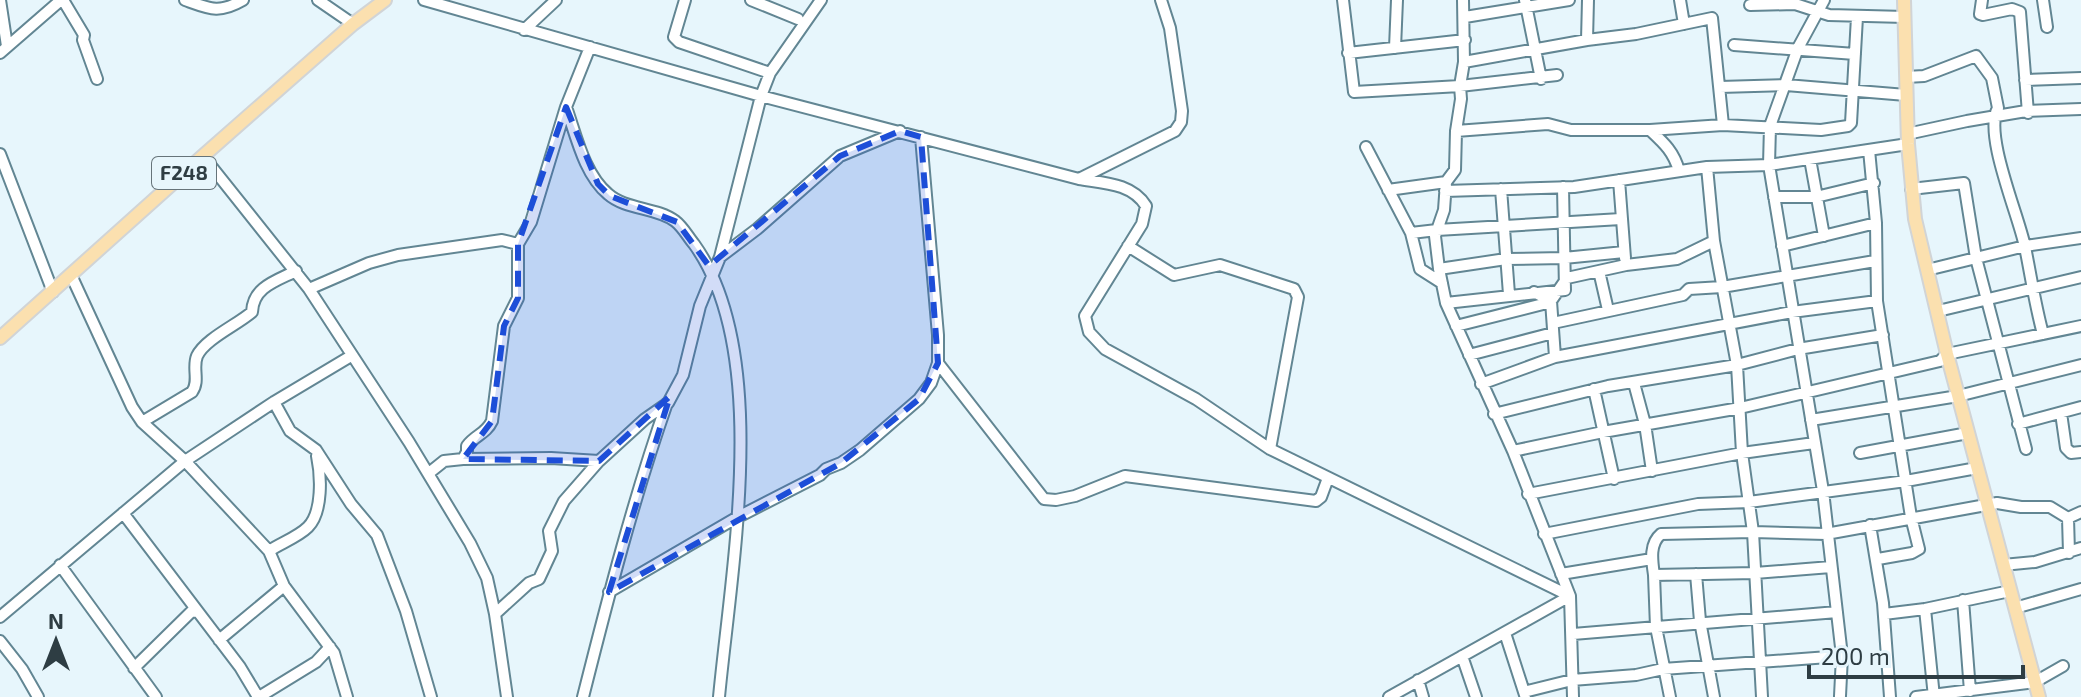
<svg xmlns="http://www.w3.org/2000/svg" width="2081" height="697" font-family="'Exo 2',sans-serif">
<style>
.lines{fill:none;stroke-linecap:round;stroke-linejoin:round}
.minor-casing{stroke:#628693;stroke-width:14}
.major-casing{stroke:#d1d4d6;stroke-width:16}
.minor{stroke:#fff;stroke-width:10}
.major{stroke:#fbe0af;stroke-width:12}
.marked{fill:#1d4ed8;fill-opacity:0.2;stroke:#1d4ed8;stroke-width:6;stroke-dasharray:16 10;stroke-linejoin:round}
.labels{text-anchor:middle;stroke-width:7;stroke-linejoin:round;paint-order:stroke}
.shield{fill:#e7f6fc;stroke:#66747a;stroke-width:2}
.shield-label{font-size:20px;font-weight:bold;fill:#2e3d43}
</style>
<rect width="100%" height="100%" fill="#e7f6fc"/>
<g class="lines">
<!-- minor casing -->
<g class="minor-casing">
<path id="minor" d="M0,0L7,46
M63,0L84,35L83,40L97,79
M185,0C210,9 219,14 243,0
M318,0L353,24
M424,0L761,96L1079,179C1103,183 1132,183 1146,206L1142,224L1085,316L1089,332L1105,349L1196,399L1270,449L1570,596
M685,0L674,37L679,42L770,73
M751,0L798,19
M1343,0L1354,92L1460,86L1557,75
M1463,0L1464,62L1460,86L1461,99L1456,131L1455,170L1446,182L1444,210L1435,236L1439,269L1446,303L1513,451L1570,596L1573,697
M1525,0L1541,79
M1680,0L1684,24
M1824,0L1798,48L1770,126L1769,165L1823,491L1842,656L1840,696
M1982,0L1980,14L1983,15L2012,9L2020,12L2028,113
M2043,0L2047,27
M1750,5L1795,4L1829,15L1905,17
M1465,17L1569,0
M524,30L556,0
M1587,40L1588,0
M1734,45L1855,54
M1395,48L1397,0
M0,53L61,0
M1348,53L1465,40
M1464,62L1587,40L1636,34L1712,18L1723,125
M1906,77L1924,76L1976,56L1992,78L1998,108C1983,134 2019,216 2025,247C2031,276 2035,305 2043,334
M2025,80L2081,78
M1720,87L1786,85L1906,95
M566,107C576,135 584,174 608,194C626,210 656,207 675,221C683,227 688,237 694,244C772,352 731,570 719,697
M1650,130C1664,143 1674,152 1679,171
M1456,131L1548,124L1571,130H1650L1723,125L1821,130L1848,126L1851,123L1857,17
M1907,134L1967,121L2026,111L2081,109
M1366,147L1411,233L1420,269L1442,283
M1869,150L1876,223L1877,301L1911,517L1919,549L1912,553L1878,559
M0,154L53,292
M203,156L309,289L409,442L470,543L487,578L495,614L507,697
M1810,159L1824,236
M1707,167L1714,241L1737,365L1742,453L1753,532L1762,697
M1079,179L1175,131L1181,122L1182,111L1170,28L1161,0
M1619,180L1625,258
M1501,189L1509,294
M1911,189L1964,183L1976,258L2026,449
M1388,190L1446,182
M1445,191L1574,187L1707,167L1769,165L1908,144
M1774,197H1816L1874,183
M1411,233L1437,230L1621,219
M1128,246L1174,275L1220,265L1294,289L1298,297L1270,449
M1782,246L1876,223
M720,257L757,229L840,156L900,131
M1439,269L1506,259L1564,258L1624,252
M1927,270L2025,246L2081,238
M1599,271L1608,310
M71,275L132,407L142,422L185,461L269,551L284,586L334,653L347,697
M309,289L369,263L398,255L502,240L518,244L531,222L566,107L590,47
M1534,292L1551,301L1567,278L1626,265L1677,259L1714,241
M1446,303L1565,290L1563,187
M1938,311L2081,277
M1553,323L1683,295L1689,289L1722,287L1875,261
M1456,326L1551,302
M1469,355L1553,333
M1555,357L1792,312L1877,301
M938,363L1044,499L1056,500L1075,496L1125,476L1316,501L1321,497L1328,478
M1634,383L1645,424L1652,471
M1481,384L1555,357L1551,301
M1594,389L1614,479
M274,402L290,431L316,450L351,504L377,535L406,611L431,697
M2061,413L2066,448L2071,453L2081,452
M1494,414L1608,386L1737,365L1798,349L1883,335
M1811,420L1958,396L2081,365
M142,422L192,392C200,381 192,368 197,356C205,339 237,325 252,312C253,287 276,281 296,271
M2018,424L2081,407
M1513,451L1603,432L1740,408L1940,361L1947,354L2081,326
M1860,453L1968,433
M463,459L467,452V446C475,435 486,434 492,421L504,326L518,298V244
M429,473L444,461L463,459L551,458L599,461
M1528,494L1742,453L1814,443
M123,513L240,667L258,697
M2068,518L2069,553
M2068,518L2081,512
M1870,525L1883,603L1890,697
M1544,534L1698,504L1749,502L1906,481L1977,468
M269,551C281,543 298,537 308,527C323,512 321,475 317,456
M60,565L156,697
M2003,565L2035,562L2081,548
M1831,567L1755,573L1654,575C1652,561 1649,544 1661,534L1753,532L1826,534L1997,503L2021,507H2050L2068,518
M1561,574L1652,559
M1696,574L1700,621L1714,697
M1654,575L1656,627L1670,697
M609,592L736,518L820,475L826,469L841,463L860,450L919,399L931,383L938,363V335L921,137
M1963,600L1970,691
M2015,608L2081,589
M1925,609L1934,697
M495,614L529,583L539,579L552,551L549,531L564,501L599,461L645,419L668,403L683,375L700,306L720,257L761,96L770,73L821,0
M1884,614L1925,609L2010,591
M0,617L185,461L274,402L351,356
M1505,633L1525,695
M1573,634L1837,612
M219,640L284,586
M0,641L22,669L38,697
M1462,656L1476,697
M134,668L192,611L198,612
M1418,680L1423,697
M1524,692L1572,680L1636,675L1663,669L1842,656
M259,697L316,662L330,647
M583,697C608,598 633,500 667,403
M1389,697L1570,596
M1916,697L2035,682L2063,666"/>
</g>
<!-- major casing -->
<g class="major-casing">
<path id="major" d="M1904,0L1908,144L1915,219L1947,354L2039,697
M0,338L203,156L353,24L385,0"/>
</g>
<!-- minor -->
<use href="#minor" class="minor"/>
<!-- major -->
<use href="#major" class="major"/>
</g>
<!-- marked area -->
<path class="marked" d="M566,107L598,184L610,196L677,222L709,266L840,156L900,131L921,137L938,363L919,399L841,463L609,592L670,396L599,461L463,459L492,421L504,326L518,298V244Z"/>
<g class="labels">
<!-- shield labels -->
<rect class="shield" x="152" y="157" width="64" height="32" rx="6"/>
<g class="shield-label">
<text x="184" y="180">F248</text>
</g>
</g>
<!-- north arrow -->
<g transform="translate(56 641)" stroke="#e7f6fc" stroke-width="6" paint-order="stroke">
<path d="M0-6L14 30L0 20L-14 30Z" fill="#2e3d43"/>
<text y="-12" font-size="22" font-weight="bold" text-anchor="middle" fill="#2e3d43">N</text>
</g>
<!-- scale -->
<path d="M1809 665v12h214v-12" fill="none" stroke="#2e3d43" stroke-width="4"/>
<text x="1821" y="665" font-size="24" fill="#2e3d43" stroke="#e7f6fc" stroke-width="6" paint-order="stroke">200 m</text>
</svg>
